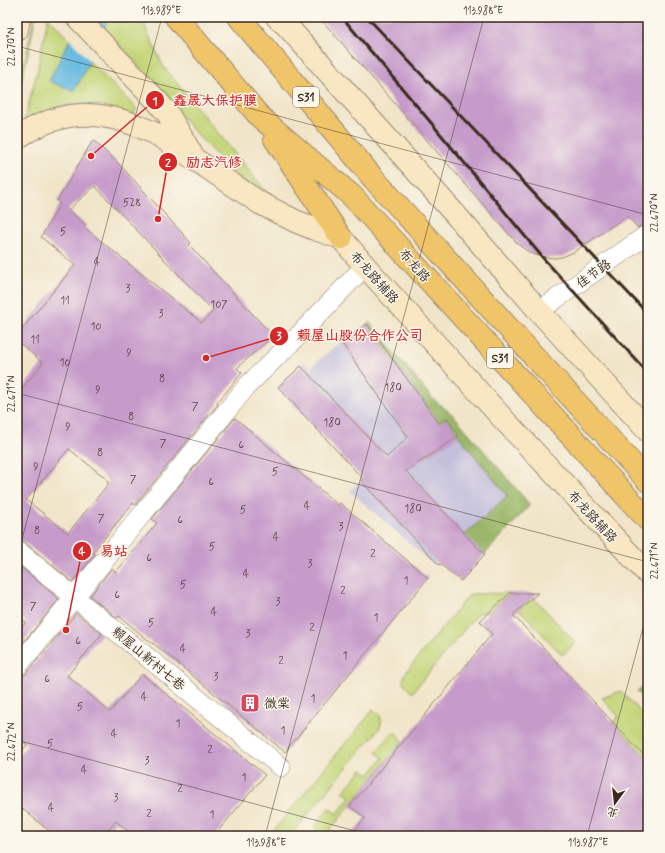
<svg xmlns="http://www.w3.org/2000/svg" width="665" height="853" font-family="Mynerve,'LXGW WenKai TC',sans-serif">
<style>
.industrial{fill:#c4c0db}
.green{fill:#c3d578;stroke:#7f804b}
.forest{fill:#9ab668;stroke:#6a7043}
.water{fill:#64b9e1;stroke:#507280}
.pier{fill:#f1e5c9}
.building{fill:#c69bca;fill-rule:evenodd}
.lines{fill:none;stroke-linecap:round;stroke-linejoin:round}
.minor-casing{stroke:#968874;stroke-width:20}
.secondary-casing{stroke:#968874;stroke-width:24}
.primary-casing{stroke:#968874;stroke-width:24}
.minor{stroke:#fff;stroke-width:19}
.secondary{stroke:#f9e7c3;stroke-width:22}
.primary{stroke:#f0c469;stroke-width:22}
.rail{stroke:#3b2a1e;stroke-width:3}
.ticks{fill:none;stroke:#3b2a1e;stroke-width:1;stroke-opacity:0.45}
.labels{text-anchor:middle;stroke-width:3;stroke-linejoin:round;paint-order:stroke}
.number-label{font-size:11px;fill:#5e4649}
.shield{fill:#fbf7ec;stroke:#75685c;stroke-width:1}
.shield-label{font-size:12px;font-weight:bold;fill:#3b2a1e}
.street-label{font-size:13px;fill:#3b2a1e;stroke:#fbf7ec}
.poi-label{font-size:13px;fill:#3b2a1e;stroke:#fbf7ec;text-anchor:start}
.leader{fill:none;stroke:#d62828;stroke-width:1.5}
.callout-dot{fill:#d62828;stroke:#fbf7ec;stroke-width:1.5}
.mark-label{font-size:12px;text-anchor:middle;font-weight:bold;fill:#fff}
.callout-label{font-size:14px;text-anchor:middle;font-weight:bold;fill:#d62828;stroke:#fbf7ec;stroke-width:3;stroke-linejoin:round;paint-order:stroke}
.neatline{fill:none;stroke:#3b2a1e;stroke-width:1.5}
.ticks-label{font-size:10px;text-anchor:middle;fill:#3b2a1e}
</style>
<rect width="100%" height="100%" fill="#fbf7ec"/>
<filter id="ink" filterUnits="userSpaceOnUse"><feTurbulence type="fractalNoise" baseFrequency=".025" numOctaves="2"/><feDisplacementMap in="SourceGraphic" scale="8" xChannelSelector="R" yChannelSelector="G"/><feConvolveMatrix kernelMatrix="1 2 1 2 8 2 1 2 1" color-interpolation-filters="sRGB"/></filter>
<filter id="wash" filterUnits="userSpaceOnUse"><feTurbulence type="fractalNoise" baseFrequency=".012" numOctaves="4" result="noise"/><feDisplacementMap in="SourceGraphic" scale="16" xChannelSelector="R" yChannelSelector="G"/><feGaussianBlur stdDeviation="0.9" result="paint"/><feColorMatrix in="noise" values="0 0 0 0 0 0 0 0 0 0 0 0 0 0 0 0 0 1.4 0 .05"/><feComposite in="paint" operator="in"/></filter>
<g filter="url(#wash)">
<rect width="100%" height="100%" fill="#f1e5c9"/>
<!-- industrial -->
<path class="industrial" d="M367,324L439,423L447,418L459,436L507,496L433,564L350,491L363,479L278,387L305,362L310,368L334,347Z"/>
<!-- green -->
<path class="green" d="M34,17H35L29,51L17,97V88L27,51Z
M48,17L90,62L136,108L134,115C120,111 104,106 89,104C68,101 42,111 24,121L37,72Z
M108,17H139L143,22L163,66L269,195L268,198L238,177L198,136L133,59L104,30Z
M510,593L489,612L478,613L412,693C405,685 400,682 406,672L470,594Z
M533,597L576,643L562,655L522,612L517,611Z
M621,691L648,720V753L645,756L613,722L619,717L602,698Z
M373,710C382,714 383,721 379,729L290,836H269Z
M394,731L403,741L325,836H323L314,827L329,808L337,814L350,797L343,792L362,769L369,775L383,758L376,752Z"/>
<!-- forest -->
<path class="forest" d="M369,322L433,399L454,416L530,505L485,554L476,547L465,535L507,496L459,436L447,418L439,423L367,324Z
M648,681V701L637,692Z"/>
<!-- water -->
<path class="water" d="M81,17H108C99,43 88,67 74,91L49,81Z"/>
<!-- pier -->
<path class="pier" d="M78,17L105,31L92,63L68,38Z"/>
<g id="blocks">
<!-- building -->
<path class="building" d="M319,17H648V223L642,225L638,228L627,216L574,252L562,257L554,258L546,257L536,255L530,253L523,248L516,242Z
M93,140L119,164L191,243L189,245L273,336L237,368L242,373L217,403L218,404L135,505L133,503L93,552L95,554L73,582L24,542L17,539V395L43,363L17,341V335L75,265L41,237L60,204L57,201ZM95,186L213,311L202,323L107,246L84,227L86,225L68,210ZM69,449L108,480L107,482L109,483L68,533L26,500Z
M367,324L439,423L447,418L459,436L406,471L476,546L485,554L461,581L440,564L439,565L361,481L363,479L278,387L301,366L387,457L408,437L341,342Z
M235,418L338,505L340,503L428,578L285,752L153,643V644L119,616L117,618L90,596L112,568L116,572L157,523L152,519Z
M17,564L59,599L17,650V633L26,622L17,615Z
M510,593H538L513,615L648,760V836H350L365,818L350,806L492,634L480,621Z
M76,613L102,634L67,676L69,677L110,712L142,674L265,775L214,836H134L116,821L103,836H55L17,804V757L27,745L17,736V678L21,677L26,674Z"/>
</g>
</g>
<g filter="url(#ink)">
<use href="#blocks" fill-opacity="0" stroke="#968874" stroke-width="1"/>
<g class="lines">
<!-- minor casing -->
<g class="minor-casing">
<path id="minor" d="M539,311L648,234
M17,550L281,767
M17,667L248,385L294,340L365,266"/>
</g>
<!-- secondary casing -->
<g class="secondary-casing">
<path id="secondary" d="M77,17L158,102L168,114L191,153
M277,17L286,25L454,213L539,311L648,431
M17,30L19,17
M17,138C66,105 109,110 160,136L260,203L295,221L315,229L341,238L365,266L506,422L648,574"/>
</g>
<!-- primary casing -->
<g class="primary-casing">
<path id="primary" d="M176,17L260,117L352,196L648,520
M239,17L373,178L542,365L648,481
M275,139L341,238"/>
</g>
<!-- minor -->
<use href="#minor" class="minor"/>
<!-- secondary -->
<use href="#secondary" class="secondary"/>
<!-- primary -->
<use href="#primary" class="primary"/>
<!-- rail -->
<path class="rail" d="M342,17L438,131L543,258L648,373
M367,17L648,314"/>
</g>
</g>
<!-- ticks -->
<path class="ticks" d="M17,46L648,215M17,393L648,562M17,558L162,17M17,740L374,836M265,836L484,17M587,836L648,609"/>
<!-- icons -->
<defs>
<g id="building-square" transform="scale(1)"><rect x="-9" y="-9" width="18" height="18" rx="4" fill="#d1495b" stroke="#fbf7ec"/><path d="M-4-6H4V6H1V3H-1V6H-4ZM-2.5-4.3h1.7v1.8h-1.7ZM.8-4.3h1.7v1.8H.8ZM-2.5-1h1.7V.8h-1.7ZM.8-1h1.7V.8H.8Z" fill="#fff"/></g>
</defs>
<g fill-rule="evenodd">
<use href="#building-square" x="250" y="703"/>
</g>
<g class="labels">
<!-- number labels -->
<g class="number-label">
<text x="132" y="206">528</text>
<text x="63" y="235">5</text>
<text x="97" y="265">4</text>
<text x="128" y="292">3</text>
<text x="65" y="304">11</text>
<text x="219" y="308">107</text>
<text x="161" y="317">3</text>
<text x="96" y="330">10</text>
<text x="35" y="343">11</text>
<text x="129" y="356">9</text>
<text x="65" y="366">10</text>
<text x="162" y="382">8</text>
<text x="393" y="391">180</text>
<text x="98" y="393">9</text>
<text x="195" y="410">7</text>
<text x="131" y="420">8</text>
<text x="332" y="426">180</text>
<text x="68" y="430">9</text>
<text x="163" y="447">7</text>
<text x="241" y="448">6</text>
<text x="100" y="456">8</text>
<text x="36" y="470">9</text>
<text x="275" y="475">5</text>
<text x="133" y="483">7</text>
<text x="211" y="485">6</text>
<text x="307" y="509">4</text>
<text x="413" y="512">180</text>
<text x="243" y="513">5</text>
<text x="101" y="522">7</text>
<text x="180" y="523">6</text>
<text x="341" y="530">3</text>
<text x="37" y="534">8</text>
<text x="276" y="540">4</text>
<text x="212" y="550">5</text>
<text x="373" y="557">2</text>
<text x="149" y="561">6</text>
<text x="310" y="567">3</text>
<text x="246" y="577">4</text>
<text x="406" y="584">1</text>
<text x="183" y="588">5</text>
<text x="343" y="594">2</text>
<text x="117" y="598">6</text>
<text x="278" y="605">3</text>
<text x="33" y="610">7</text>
<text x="214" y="615">4</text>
<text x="376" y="621">1</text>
<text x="151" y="626">5</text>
<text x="312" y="631">2</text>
<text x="248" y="637">3</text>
<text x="78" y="644">6</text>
<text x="183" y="652">4</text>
<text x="345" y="659">1</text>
<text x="281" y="664">2</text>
<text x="216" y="680">3</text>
<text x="47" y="682">6</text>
<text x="144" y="700">4</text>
<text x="313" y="702">1</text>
<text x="80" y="710">5</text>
<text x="178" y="727">1</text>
<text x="283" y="734">1</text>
<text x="114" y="737">4</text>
<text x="50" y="747">5</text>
<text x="210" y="753">2</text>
<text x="147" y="764">3</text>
<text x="84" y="773">4</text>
<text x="244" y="781">1</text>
<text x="180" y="792">2</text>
<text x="116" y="801">3</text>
<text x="51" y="811">4</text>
<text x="149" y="817">2</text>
<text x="212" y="818">1</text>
</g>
<!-- shield labels -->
<g class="shield">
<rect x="293" y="87" width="26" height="20" rx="3"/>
<rect x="487" y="348" width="26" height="20" rx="3"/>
</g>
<g class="shield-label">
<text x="306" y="101">S31</text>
<text x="500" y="362">S31</text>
</g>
<!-- street labels -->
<g class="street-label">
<text transform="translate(415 265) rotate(48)" y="5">布龙路</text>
<text transform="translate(593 273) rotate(-35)" y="5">佳节路</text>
<text transform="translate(375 277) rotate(48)" y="5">布龙路辅路</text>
<text transform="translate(593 516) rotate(47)" y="5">布龙路辅路</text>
<text transform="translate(149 658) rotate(40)" y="5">赖屋山新村七巷</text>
</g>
<!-- poi labels -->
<g class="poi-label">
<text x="264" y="708">微棠</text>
</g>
</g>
<!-- callouts -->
<path class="leader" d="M91 156L155 100M158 219L168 162M206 358L279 336M66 630L82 551"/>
<g class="callout-dot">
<circle cx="91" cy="156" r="4"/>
<circle cx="158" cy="219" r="4"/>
<circle cx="206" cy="358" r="4"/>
<circle cx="66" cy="630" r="4"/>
<circle cx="155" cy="100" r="10"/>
<circle cx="168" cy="162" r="10"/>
<circle cx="279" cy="336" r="10"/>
<circle cx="82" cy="551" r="10"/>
</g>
<g class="mark-label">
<text x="155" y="105">1</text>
<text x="168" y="167">2</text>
<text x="279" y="340">3</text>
<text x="82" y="555">4</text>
</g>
<g class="callout-label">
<text x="215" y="105">鑫晟大保护膜</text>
<text x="214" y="167">励志汽修</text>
<text x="360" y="340">赖屋山股份合作公司</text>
<text x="114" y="556">易站</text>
</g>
<!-- margin -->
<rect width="665" height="853" fill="none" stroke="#fbf7ec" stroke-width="44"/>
<!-- north arrow -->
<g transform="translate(615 803) rotate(195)" stroke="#fbf7ec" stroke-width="3" paint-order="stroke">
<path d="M0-3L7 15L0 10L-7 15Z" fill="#3b2a1e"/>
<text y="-6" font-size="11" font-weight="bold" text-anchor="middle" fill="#3b2a1e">北</text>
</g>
<rect x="22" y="22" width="621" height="809" class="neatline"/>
<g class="ticks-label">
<text x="161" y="14">113.989°E</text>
<text x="483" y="14">113.988°E</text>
<text transform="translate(11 47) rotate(-90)" y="4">22.670°N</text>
<text transform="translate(654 213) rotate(-90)" y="4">22.670°N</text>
<text transform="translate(11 394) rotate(-90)" y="4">22.671°N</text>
<text transform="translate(654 561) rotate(-90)" y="4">22.671°N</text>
<text transform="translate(11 742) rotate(-90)" y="4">22.672°N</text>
<text x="266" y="846">113.988°E</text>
<text x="588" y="846">113.987°E</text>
</g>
</svg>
